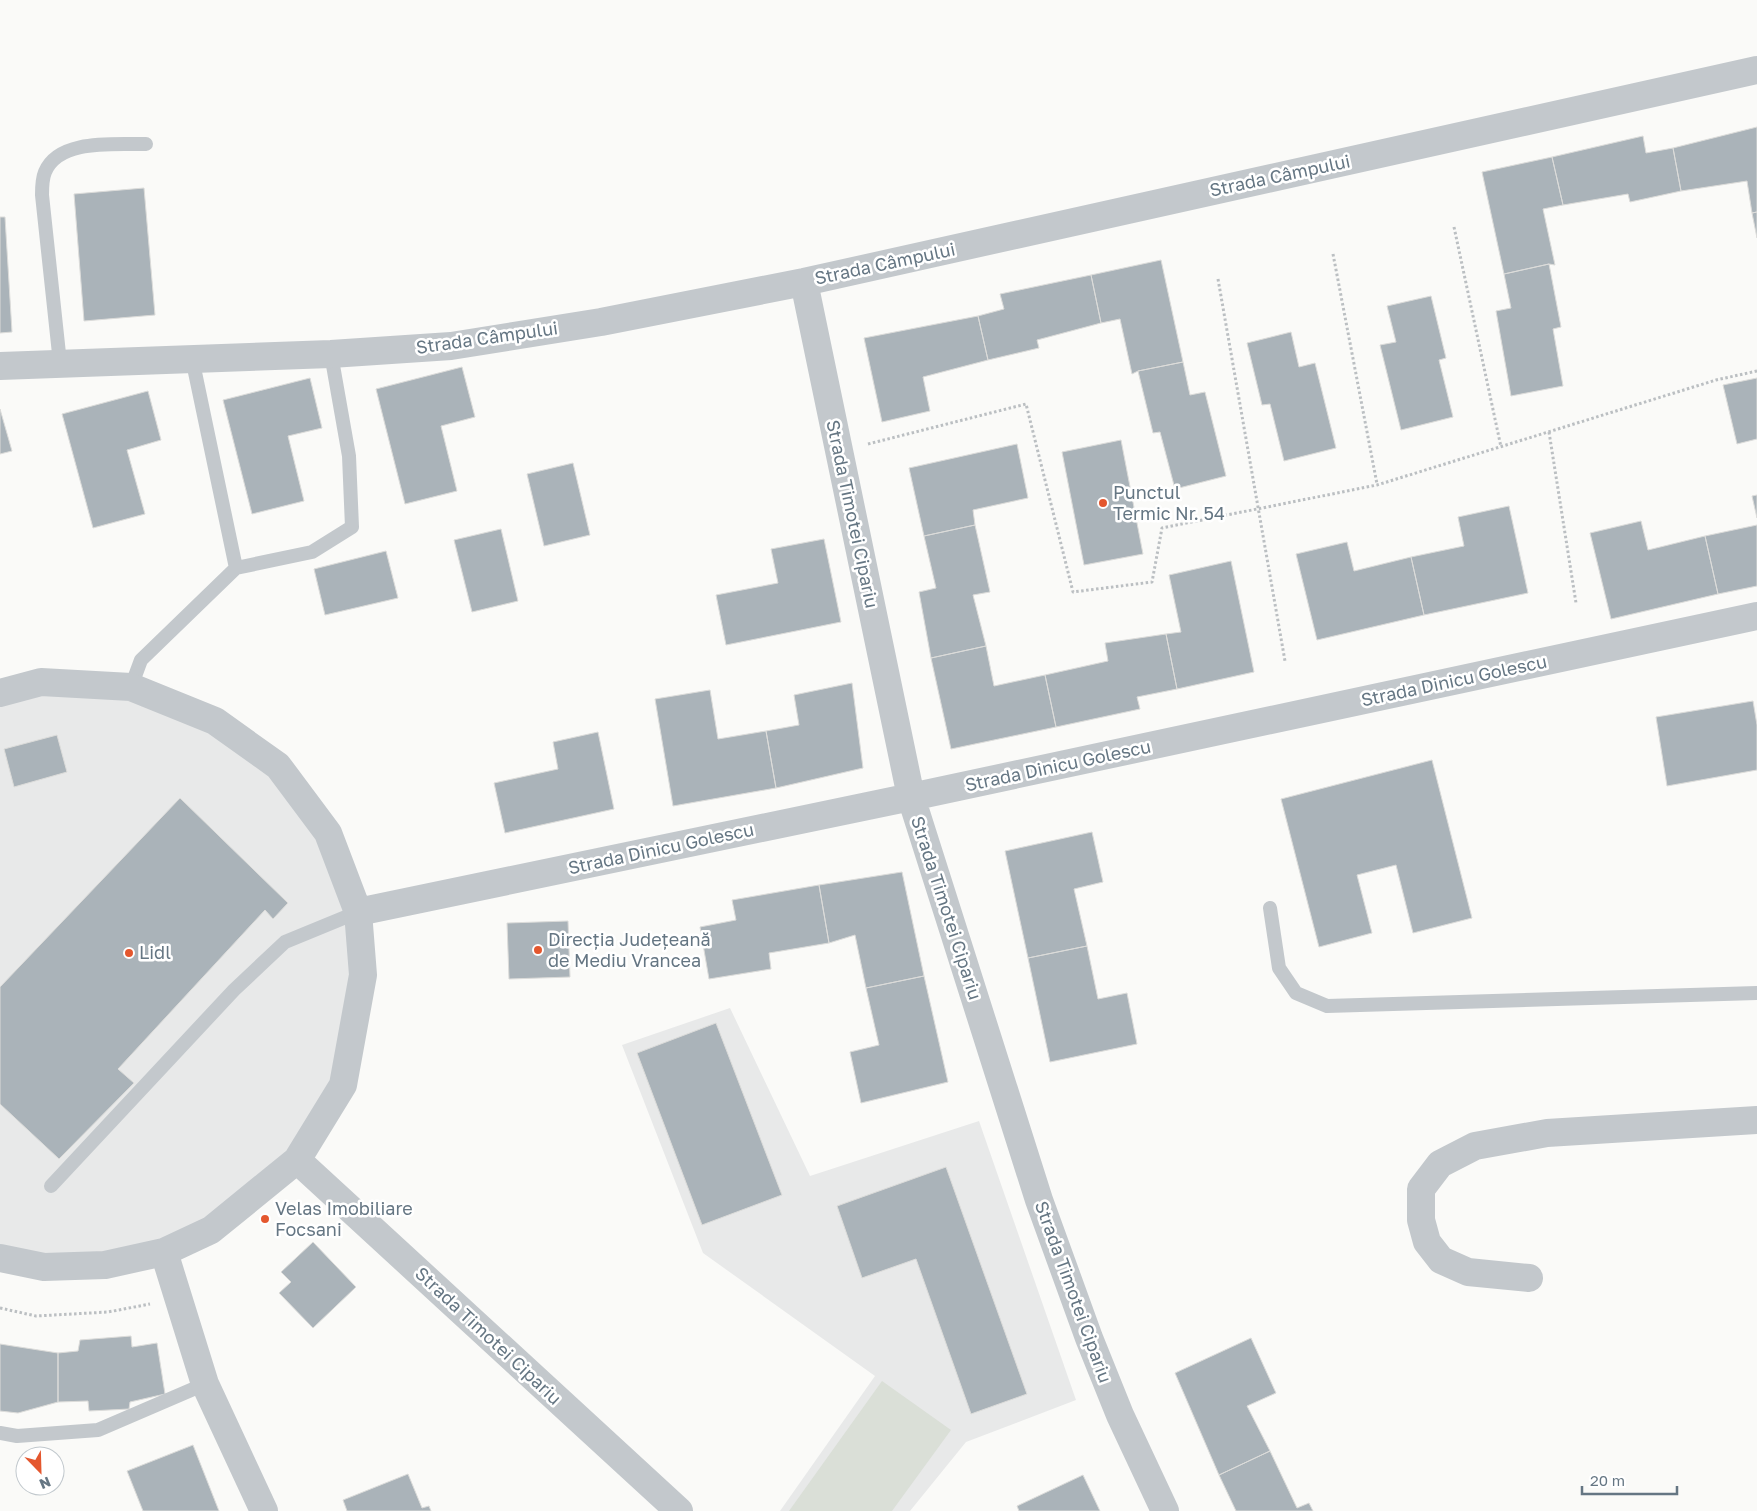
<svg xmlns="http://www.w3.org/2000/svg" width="1757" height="1511" font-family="'Golos Text',sans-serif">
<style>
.built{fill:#e8e9e9}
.green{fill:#dadfd7}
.building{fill:#aab3b9;stroke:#dcdcda}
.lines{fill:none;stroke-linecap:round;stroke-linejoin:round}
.path{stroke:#bbbfc2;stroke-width:3;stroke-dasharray:2.5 2.5;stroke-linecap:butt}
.service{stroke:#c3c8cc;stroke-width:14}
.minor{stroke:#c3c8cc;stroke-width:28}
.poi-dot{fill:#e4572e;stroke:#fff;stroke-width:2}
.labels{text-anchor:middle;stroke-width:5;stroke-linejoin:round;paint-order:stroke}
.street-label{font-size:18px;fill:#657683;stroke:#fff}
.poi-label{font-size:18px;fill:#657683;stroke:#fff;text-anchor:start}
</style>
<rect width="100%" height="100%" fill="#fafaf8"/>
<!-- built -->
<path class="built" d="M131,687L278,766L358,912L343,1085L297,1160L164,1252L0,1258V693Z
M730,1008L810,1176L979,1121L1076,1400L966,1442L910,1511H780L875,1376L703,1253L622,1045Z"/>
<!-- green -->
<path class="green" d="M882,1381L951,1430L892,1511H789Z"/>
<!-- building -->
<path class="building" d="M1757,127V212L1752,213L1747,181L1681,191L1673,148Z
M1643,136L1646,153L1673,148L1681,191L1630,202L1628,194L1563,205L1552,157Z
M1552,157L1563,205L1543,209L1555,265L1549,264L1504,274L1482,172Z
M144,188L155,315L84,321L74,194Z
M1757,212V238L1752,213Z
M0,217H5L12,332L0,333Z
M1161,260L1183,362L1138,371L1132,374L1120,319L1101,323L1091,275Z
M1549,264L1561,327L1553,329L1563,386L1511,396L1496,311L1511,308L1504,274Z
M1091,275L1101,323L1037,340L1039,348L988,360L978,316L1004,309L1000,294Z
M1431,296L1446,358L1439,360L1453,417L1401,430L1380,345L1396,342L1387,306Z
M978,316L988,360L923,377L930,411L882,422L864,338Z
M1291,332L1299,367L1315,363L1336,448L1284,461L1270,404L1262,405L1247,343Z
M1183,362L1190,395L1205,392L1226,476L1175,489L1160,432L1153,433L1138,371Z
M462,367L475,417L441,426L457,491L405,504L376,389Z
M310,378L322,428L288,436L304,501L252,514L223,400Z
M1757,378V439L1737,444L1723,385Z
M148,391L161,440L127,450L145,514L93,528L62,414Z
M0,409L12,451L0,454Z
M1121,440L1143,554L1084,565L1062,452Z
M1017,444L1028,498L973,510L975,525L924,536L909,468Z
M573,463L590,535L544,546L527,474Z
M1757,495V518L1752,496Z
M1509,506L1528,593L1424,615L1411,557L1464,546L1458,517Z
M1641,521L1648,550L1705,536L1718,594L1611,619L1590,533Z
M975,525L990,592L973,595L986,646L931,658L919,592L936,588L924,536Z
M1757,525V586L1718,594L1705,536Z
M501,529L518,601L472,612L454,540Z
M824,539L841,622L726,645L716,595L778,583L771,549Z
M1347,542L1354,571L1411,557L1424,615L1317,640L1296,554Z
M386,551L398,598L325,615L314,569Z
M1231,561L1254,672L1177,689L1166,634L1181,632L1169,575Z
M1166,634L1177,689L1137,697L1140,709L1056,727L1045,675L1108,661L1105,643Z
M986,646L994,686L1045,675L1056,727L951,749L931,658Z
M852,683L863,768L776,788L766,731L799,725L794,695Z
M710,690L718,739L766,731L776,788L673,806L655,699Z
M1753,701L1757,725V770L1667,786L1656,717Z
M598,732L614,809L505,833L494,783L558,769L553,742Z
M57,735L67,772L14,787L4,749Z
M1432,760L1472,918L1413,933L1396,865L1357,875L1372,933L1319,947L1281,799Z
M180,798L288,903L273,919L265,910L118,1069L134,1083L59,1159L0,1104V987Z
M1092,832L1103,882L1074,889L1087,946L1028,958L1005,851Z
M902,872L924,976L866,988L855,935L829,943L819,885Z
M819,885L829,943L769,953L771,969L709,979L700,927L736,920L732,900Z
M568,921L570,977L509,979L507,923Z
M1087,946L1098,999L1127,993L1137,1044L1050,1062L1028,958Z
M924,976L948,1082L861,1103L850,1052L879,1045L866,988Z
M716,1023L782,1195L702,1225L637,1053Z
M946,1167L1027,1394L971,1414L916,1259L862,1278L837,1206Z
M313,1242L356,1287L313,1328L279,1293L291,1282L281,1272Z
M131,1336L132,1347L157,1343L165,1394L130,1402L129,1409L89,1411L88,1401L58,1402V1353L78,1351L80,1340Z
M1251,1338L1276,1393L1247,1406L1270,1451L1219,1475L1175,1373Z
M0,1344L58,1353V1402L18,1413L0,1411Z
M193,1445L219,1511H143L127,1471Z
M1270,1451L1297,1508L1309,1503L1313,1511H1236L1219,1475Z
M408,1474L422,1508L429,1506L431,1511H347L343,1500Z
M1083,1475L1100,1511H1019L1017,1506Z"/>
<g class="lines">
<!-- path -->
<path class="path" d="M1454,227L1501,447
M1333,254L1377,484
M1218,279L1285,661
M1549,432L1576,603
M868,444L1026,404L1073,592L1152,582L1162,528L1377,485L1716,380L1757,371
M0,1308L36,1316L108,1312L150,1304"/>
<!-- service -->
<path class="service" d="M192,358L236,568
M60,363L42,195C42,188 42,179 45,172C59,138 116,145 146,144
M131,687L141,660L236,568L312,552L352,527L349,456L331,354
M1270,908L1279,968L1296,993L1327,1006L1757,993
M51,1186L234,990L285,942L358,912
M0,1433L17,1436L98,1430L205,1384"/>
<!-- minor -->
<path class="minor" d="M804,282L911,797L1039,1200L1089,1338L1120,1415L1165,1511
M0,366L331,354L451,346L601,322L804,282L1757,70
M0,693L41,682L131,687L215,721L278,766L328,833L358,912L363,975L343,1085L297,1160L211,1230L164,1252L105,1265L44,1267L0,1258
M358,912L911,797L1757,616
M297,1160L679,1511
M164,1252L205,1384L264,1511
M1529,1278L1468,1272L1441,1260L1427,1242L1421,1220V1189L1440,1164L1475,1146L1547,1133L1757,1120"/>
</g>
<!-- markers -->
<g class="poi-dot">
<circle cx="1103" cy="503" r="5"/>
<circle cx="538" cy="950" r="5"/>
<circle cx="129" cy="953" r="5"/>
<circle cx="265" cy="1219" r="5"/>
</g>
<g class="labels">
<!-- street labels -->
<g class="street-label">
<text transform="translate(1280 176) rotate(-12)" y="6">Strada Câmpului</text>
<text transform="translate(885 264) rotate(-12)" y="6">Strada Câmpului</text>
<text transform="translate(487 338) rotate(-8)" y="6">Strada Câmpului</text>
<text transform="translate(852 514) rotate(78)" y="6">Strada Timotei Cipariu</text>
<text transform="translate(1454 681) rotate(-12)" y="6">Strada Dinicu Golescu</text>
<text transform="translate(1058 766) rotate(-12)" y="6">Strada Dinicu Golescu</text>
<text transform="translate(661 849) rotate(-12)" y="6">Strada Dinicu Golescu</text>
<text transform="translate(946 908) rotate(72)" y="6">Strada Timotei Cipariu</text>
<text transform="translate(1073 1292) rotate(70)" y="6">Strada Timotei Cipariu</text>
<text transform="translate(488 1336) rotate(43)" y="6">Strada Timotei Cipariu</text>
</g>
<!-- poi labels -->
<g class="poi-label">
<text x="1113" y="499">Punctul<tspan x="1113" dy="21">Termic Nr. 54</tspan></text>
<text x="548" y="946">Direcția Județeană<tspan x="548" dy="21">de Mediu Vrancea</tspan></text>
<text x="139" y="959">Lidl</text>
<text x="275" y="1215">Velas Imobiliare<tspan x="275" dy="21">Focsani</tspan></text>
</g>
</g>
<!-- north arrow -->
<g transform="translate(40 1471) rotate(157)"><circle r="24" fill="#ffffff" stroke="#c1c8cd"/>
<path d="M0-4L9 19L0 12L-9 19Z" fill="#e4572e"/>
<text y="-8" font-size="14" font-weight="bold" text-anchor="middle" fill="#657683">N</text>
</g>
<!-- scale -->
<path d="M1582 1486v8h95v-8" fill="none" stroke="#657683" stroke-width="2.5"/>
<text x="1590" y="1486" font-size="15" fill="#657683" stroke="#ffffff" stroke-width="4" paint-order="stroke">20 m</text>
</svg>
